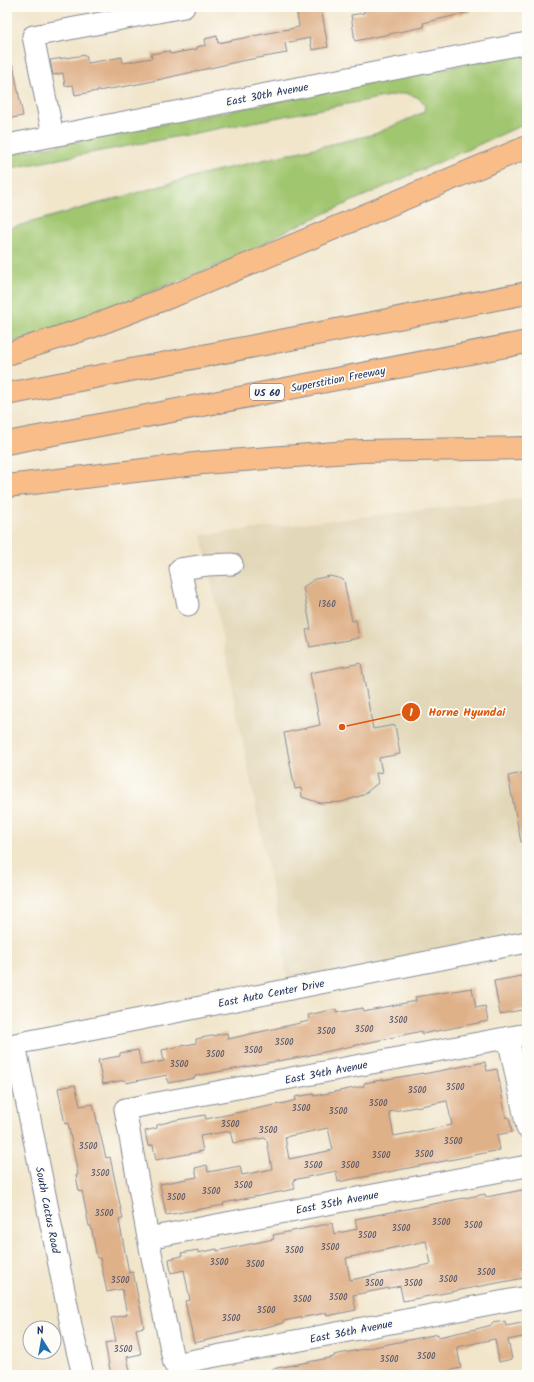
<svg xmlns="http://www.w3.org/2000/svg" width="534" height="1382" font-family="Kalam,sans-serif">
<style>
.built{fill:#e2d7b8}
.green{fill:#a1c670;stroke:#5e7a67}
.building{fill:#dfb189;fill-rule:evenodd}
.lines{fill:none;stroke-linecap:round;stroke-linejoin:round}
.minor-casing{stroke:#868a94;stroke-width:23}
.highway-casing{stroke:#868a94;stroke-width:24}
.minor{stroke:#fff;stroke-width:21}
.highway{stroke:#f8bd88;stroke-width:22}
.labels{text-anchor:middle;stroke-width:3.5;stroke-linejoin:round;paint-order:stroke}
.number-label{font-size:9px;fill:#4c5069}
.shield{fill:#fdfcf7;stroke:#5f6c8c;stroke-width:1}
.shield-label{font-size:10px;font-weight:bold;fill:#1b2f5e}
.street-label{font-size:11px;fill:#1b2f5e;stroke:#fdfcf7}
.leader{fill:none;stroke:#de5710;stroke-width:1.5}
.callout-dot{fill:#de5710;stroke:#fdfcf7;stroke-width:1.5}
.mark-label{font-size:12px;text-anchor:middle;font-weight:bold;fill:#fff}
.callout-label{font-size:12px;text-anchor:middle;font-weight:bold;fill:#de5710;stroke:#fdfcf7;stroke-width:3.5;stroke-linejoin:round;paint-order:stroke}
</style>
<rect width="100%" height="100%" fill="#fdfcf7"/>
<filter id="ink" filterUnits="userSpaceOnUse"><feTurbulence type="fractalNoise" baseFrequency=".025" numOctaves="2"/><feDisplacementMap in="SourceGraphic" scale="8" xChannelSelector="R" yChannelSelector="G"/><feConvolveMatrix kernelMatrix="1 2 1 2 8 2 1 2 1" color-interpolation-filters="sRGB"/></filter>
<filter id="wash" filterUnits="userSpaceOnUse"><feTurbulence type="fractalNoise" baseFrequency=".012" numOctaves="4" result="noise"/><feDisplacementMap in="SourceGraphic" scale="16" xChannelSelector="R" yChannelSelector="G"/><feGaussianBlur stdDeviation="0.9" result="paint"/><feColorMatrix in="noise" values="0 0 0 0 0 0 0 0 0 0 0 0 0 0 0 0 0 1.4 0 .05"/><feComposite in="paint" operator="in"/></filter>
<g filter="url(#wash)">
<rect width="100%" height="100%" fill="#f1e5ca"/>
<!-- built -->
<path class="built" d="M527,498V942L288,989L284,950L202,535Z"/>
<!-- green -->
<path class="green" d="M527,52V123L328,212L280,234L247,254L82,319L7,344V229L211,172L375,134L424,112L425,104L417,97L405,93L7,169V155Z"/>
<g id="blocks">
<!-- building -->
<path class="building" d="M296,7H321L328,47L312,50L310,38L285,43L287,53L241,61L144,83L75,95L73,85L65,86L63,73L53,75L50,60L86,55L88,63L122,57L123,63L152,58L151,54L169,51L170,54L197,49V47L206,45L205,39L217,36L218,43L299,27Z
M363,7H470V12L423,23L424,27L355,41L351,15L364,13Z
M13,65L23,116L7,119V66Z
M330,576L342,579L344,581L352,621L356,620L359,638L310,647L306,630L311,629L303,587L315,579Z
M361,663L373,729L395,725L400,754L379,758L382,772L376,773L378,783L363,795L342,802L320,803L302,797L301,788L295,789L284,733L320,725L310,673Z
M527,772V842H521L508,776Z
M527,975V1009L500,1014L494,981Z
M472,988L476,1008L485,1006L488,1021L422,1034V1031L306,1056L195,1076V1078L168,1083L167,1075L126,1083L125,1080L103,1084L98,1060L120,1056V1053L138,1050L141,1065L164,1061L162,1050L196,1043V1039L227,1033L228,1039L309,1021L308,1015L336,1009V1013L362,1008L363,1011L416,1001L415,997Z
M485,1062L487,1071L497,1069L506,1118L509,1117L512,1132L497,1135L500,1150L338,1182L336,1171L293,1180L295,1189L223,1203L224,1205L166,1215L160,1184L197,1177L195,1168L207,1165L208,1172L240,1166L242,1175L272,1169L267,1141L265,1138L233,1143L230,1131L200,1136L203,1151L156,1160L153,1145L148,1146L145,1131L157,1128V1125L176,1120L205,1115L206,1119L285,1103L296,1100L295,1097L314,1094V1096L364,1086V1083L423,1073V1074ZM447,1101L452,1125L394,1136L389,1112ZM328,1128L333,1150L289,1159L285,1137Z
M75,1085L80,1106L93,1104L106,1158L110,1157L123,1219L119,1220L129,1273L133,1272L144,1327L136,1329L141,1354L127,1357L131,1375H111L105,1343L116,1341L111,1318L127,1315L122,1289L107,1292L100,1258H97L91,1226H89L82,1191L79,1192L76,1175H78L68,1123L65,1124L58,1088Z
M527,1189V1267L522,1268L524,1278L403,1301L400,1286L353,1295L356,1310L327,1316L326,1313L283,1321L284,1323L194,1343L185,1301L190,1300L184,1270L171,1273L169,1259L182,1256L181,1253L198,1250V1253L217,1249V1251L274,1239L273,1235L332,1223L334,1234L357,1229L355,1219L485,1194L486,1197ZM426,1241L431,1264L350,1280L346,1258Z
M505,1321L506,1326L527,1322V1336L508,1340L512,1359L499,1362L495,1339L457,1347L461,1368L428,1375H273L272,1369L334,1357V1355L438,1334V1337L480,1328L492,1325V1323Z"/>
</g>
</g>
<g filter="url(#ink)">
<use href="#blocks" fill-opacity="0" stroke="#868a94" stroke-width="1"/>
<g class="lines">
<!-- minor casing -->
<g class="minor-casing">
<path id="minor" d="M53,135L33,36L184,7
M7,145L527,43
M188,605L180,569L207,565L232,564
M527,1034L125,1109L148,1238L174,1364L527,1297
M508,1037L527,1128
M148,1238L527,1166
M83,1375L72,1330L15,1044L527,942"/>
</g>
<!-- highway casing -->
<g class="highway-casing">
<path id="highway" d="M7,354L91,327L180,293L527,147
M7,394L527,293
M7,443L527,342
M7,486L203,463L362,451L527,448"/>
</g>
<!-- minor -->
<use href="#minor" class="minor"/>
<!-- highway -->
<use href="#highway" class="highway"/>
</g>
</g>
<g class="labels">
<!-- number labels -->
<g class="number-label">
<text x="327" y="607">1360</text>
<text x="398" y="1023">3500</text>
<text x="364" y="1032">3500</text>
<text x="326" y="1034">3500</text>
<text x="284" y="1045">3500</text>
<text x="253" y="1053">3500</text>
<text x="215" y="1057">3500</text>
<text x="179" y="1067">3500</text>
<text x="455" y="1090">3500</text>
<text x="417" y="1093">3500</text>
<text x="378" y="1106">3500</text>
<text x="301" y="1111">3500</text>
<text x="338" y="1114">3500</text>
<text x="230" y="1127">3500</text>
<text x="268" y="1133">3500</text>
<text x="453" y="1144">3500</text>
<text x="88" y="1149">3500</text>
<text x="424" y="1157">3500</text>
<text x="381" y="1158">3500</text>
<text x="313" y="1168">3500</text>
<text x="350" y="1168">3500</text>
<text x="100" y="1176">3500</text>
<text x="243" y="1188">3500</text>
<text x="211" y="1194">3500</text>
<text x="176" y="1200">3500</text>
<text x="104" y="1216">3500</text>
<text x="441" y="1225">3500</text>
<text x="473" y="1228">3500</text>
<text x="401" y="1231">3500</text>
<text x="367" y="1238">3500</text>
<text x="330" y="1250">3500</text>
<text x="294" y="1253">3500</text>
<text x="219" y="1265">3500</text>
<text x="255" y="1267">3500</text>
<text x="486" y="1275">3500</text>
<text x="448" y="1282">3500</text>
<text x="120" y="1283">3500</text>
<text x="374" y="1286">3500</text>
<text x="413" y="1286">3500</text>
<text x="338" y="1300">3500</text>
<text x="302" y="1302">3500</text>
<text x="266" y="1313">3500</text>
<text x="231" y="1321">3500</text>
<text x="123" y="1352">3500</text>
<text x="426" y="1359">3500</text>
<text x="389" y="1362">3500</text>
</g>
<!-- shield labels -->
<rect class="shield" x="250" y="384" width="34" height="16" rx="3"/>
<g class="shield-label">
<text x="267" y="396">US 60</text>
</g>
<!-- street labels -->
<g class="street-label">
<text transform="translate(267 94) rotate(-11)" y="4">East 30th Avenue</text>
<text transform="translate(338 379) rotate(-11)" y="4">Superstition Freeway</text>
<text transform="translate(271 993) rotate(-11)" y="4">East Auto Center Drive</text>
<text transform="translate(326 1072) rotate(-11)" y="4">East 34th Avenue</text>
<text transform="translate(337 1202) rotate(-11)" y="4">East 35th Avenue</text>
<text transform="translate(48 1210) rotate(79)" y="4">South Cactus Road</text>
<text transform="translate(351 1331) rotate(-11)" y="4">East 36th Avenue</text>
</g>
</g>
<!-- callouts -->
<path class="leader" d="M342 727L411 712"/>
<g class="callout-dot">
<circle cx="342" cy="727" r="4"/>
<circle cx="411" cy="712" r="10"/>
</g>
<g class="mark-label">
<text x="411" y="716">1</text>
</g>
<g class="callout-label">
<text x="467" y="716">Horne Hyundai</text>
</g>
<!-- margin -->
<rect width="534" height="1382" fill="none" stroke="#fdfcf7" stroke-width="24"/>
<!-- north arrow -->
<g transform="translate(42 1340) rotate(349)"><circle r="19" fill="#fdfcf7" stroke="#a3aaba"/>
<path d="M0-3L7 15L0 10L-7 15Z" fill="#1f6fb2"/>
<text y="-6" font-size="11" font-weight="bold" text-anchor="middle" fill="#1b2f5e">N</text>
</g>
</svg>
